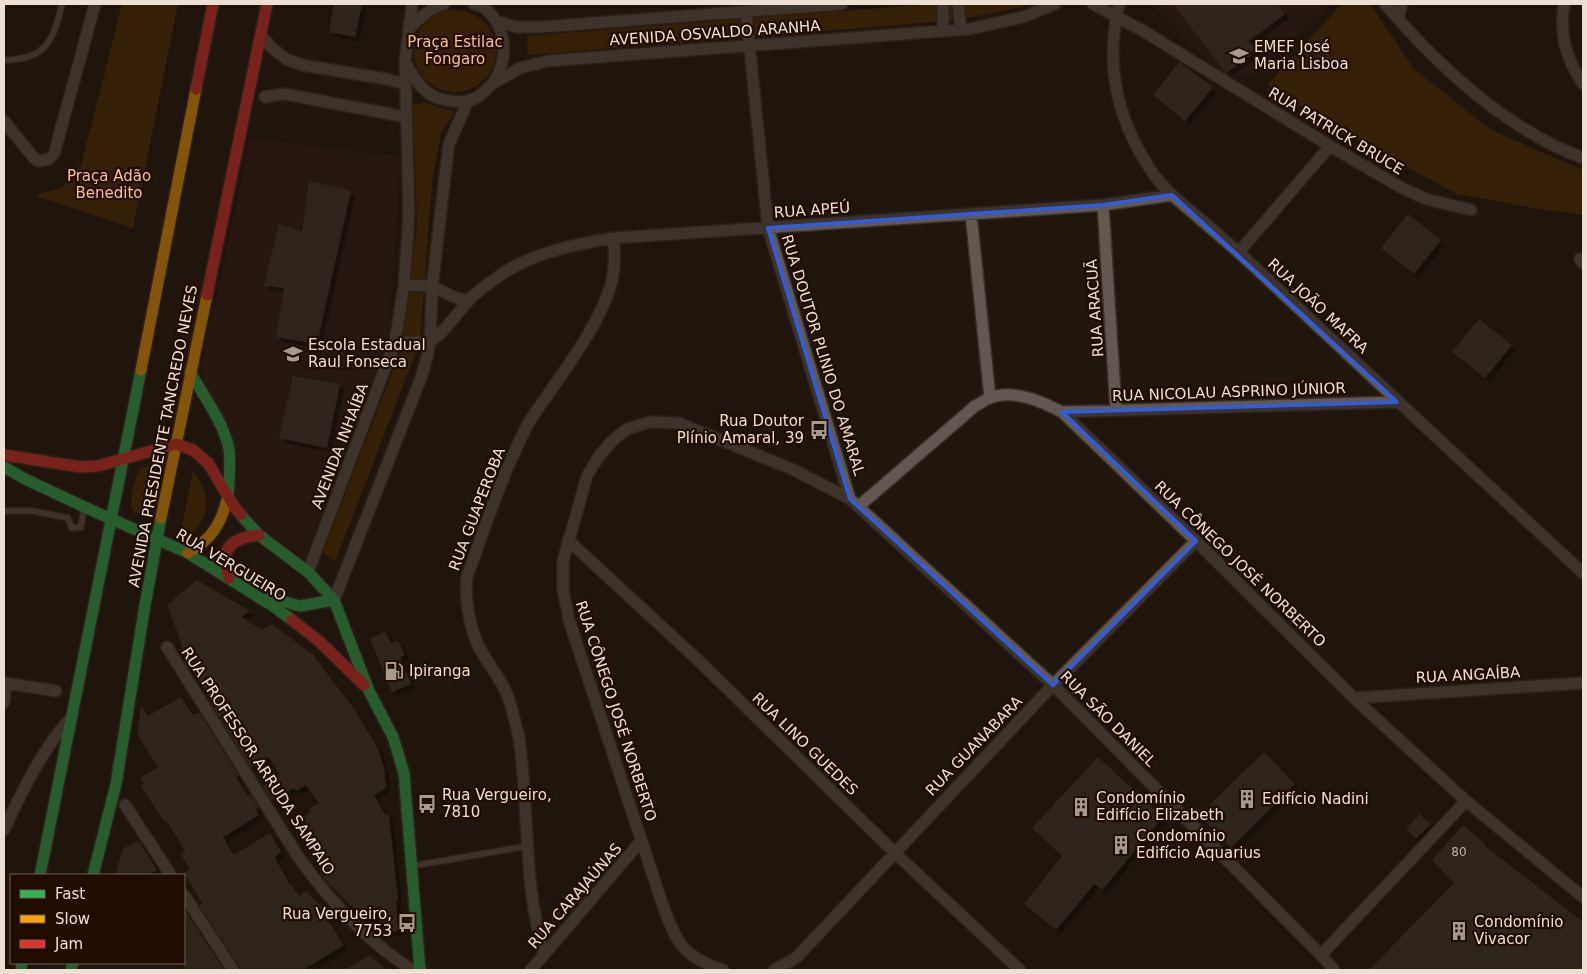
<svg xmlns="http://www.w3.org/2000/svg" width="1587" height="974" font-family="'DejaVu Sans',sans-serif">
<style>
.education{fill:#2d1c17}
.green{fill:#502b02}
.building{fill:#40352e;filter:url(#shadow)}
.lines{fill:none;stroke-linecap:round;stroke-linejoin:round}
.lane-casing{stroke:#382f29;stroke-width:8}
.street-casing{stroke:#382f29;stroke-width:14}
.fast-casing{stroke:#382f29;stroke-width:14}
.slow-casing{stroke:#382f29;stroke-width:14}
.jam-casing{stroke:#382f29;stroke-width:14}
.lane{stroke:#625851;stroke-width:5.5}
.street{stroke:#625851;stroke-width:11}
.fast{stroke:#30b455;stroke-width:11}
.slow{stroke:#ff9f0a;stroke-width:11}
.jam{stroke:#e5322d;stroke-width:11}
.marked{fill:none;stroke:#325cd8;stroke-width:4;stroke-linejoin:round}
.labels{text-anchor:middle;stroke-width:4.5;stroke-linejoin:round;paint-order:stroke}
.number-label{font-size:12px;fill:#c2b4aa}
.street-label{font-size:15px;fill:#eedfd3;stroke:#200c00}
.park-label{font-size:15px;fill:#fbc191;stroke:#200c00}
.poi-label{font-size:15px;fill:#eedfd3;stroke:#200c00;text-anchor:start}
</style>
<defs>
<filter id="shadow"><feDropShadow dx="4.5" dy="4.5" stdDeviation="0" flood-color="#0009"/></filter>
</defs>
<rect width="100%" height="100%" fill="#21160c"/>
<!-- education -->
<path class="education" d="M1153,4H1329L1254,75L1226,77L1183,36Z
M251,139L401,157L389,336L304,559L265,530L238,500L200,372Z"/>
<!-- green -->
<path class="green" d="M122,4H178L133,228L37,196L38,194C59,190 71,186 81,166Z
M933,4H1029L1022,7L957,20L528,55L527,36Z
M1342,4H1370L1414,69L1493,131L1583,170V215L1534,208L1457,194L1348,135L1267,85Z
M414 51a41 41 0 1 1 82 0a41 41 0 1 1-82 0Z
M426,103L454,112L441,133L432,184L420,341L335,562L323,552L400,352L417,225L413,105Z
M153,465L145,509L141,513C122,517 135,483 138,472L140,468Z
M193,471C211,493 212,518 188,536L181,533V531Z"/>
<!-- building -->
<path class="building" d="M334,4H362L355,37L329,32Z
M1173,4H1277L1285,14L1249,41L1257,51L1226,73Z
M1179,62L1213,87L1185,121L1153,95Z
M309,181L351,191L317,344L276,337L284,288L264,286L279,224L302,232Z
M1408,214L1441,240L1414,274L1381,248Z
M1479,319L1512,345L1485,378L1452,352Z
M293,376L340,384L327,448L279,438Z
M197,580L250,611L241,617L262,630L272,624L313,655L355,710L378,748L384,768L386,788L374,795L386,816L389,814L398,901L396,902L398,931L381,933L379,914L366,920L327,882L320,872L326,868L319,857L321,856L297,820L311,812L309,809L319,803L306,785L296,791L294,788L271,800L263,786L280,775L269,757L251,768L211,704L213,703L184,656L178,633L167,605Z
M385,631L391,643L398,640L405,655L400,657L411,684L392,692L370,639Z
M181,697L193,715L199,712L239,776L236,777L248,796L250,794L259,807L256,809L259,815L223,837L234,855L270,833L281,851L275,858L291,886L292,885L299,896L306,891L322,907L320,908L344,945L303,970H240L239,966L199,905L202,903L184,873L190,870L181,854L185,851L167,822L165,823L141,786L144,784L140,778L158,767L137,734L141,706L148,716Z
M1264,752L1295,784L1231,848L1199,815Z
M1098,757L1163,817L1102,890L1094,884L1056,930L1024,904L1062,856L1032,828Z
M1419,814L1431,824L1416,839L1406,829Z
M1463,825L1486,845L1485,846L1583,922V970H1369L1454,883L1432,860Z
M138,840L157,870L149,875H115L123,849Z
M186,912L224,970H184V914Z
M370,955L386,970H345Z"/>
<g class="lines">
<!-- lane casing -->
<g class="lane-casing">
<path id="lane" d="M4,60C46,60 53,41 62,4
M4,511H33L68,518L72,528L81,527L84,509
M412,866L528,846"/>
</g>
<!-- street casing -->
<g class="street-casing">
<path id="street" d="M943,4V31
M958,4L961,30
M1093,4L1145,32L1330,146L1400,187L1426,199L1471,210
M1119,4C1105,64 1116,117 1150,169C1162,188 1181,203 1199,218C1220,236 1241,254 1262,274C1368,374 1476,474 1583,573
M1385,4C1438,66 1505,129 1583,158
M1564,4C1559,35 1566,58 1583,84
M746,11L768,228L850,499
M1398,19L1402,4
M496,21L517,27H541L842,4
M409,29C419,18 430,8 444,4
M261,35L272,48L286,59L302,65L386,79L406,84
M407,65C418,85 427,99 452,101C457,101 463,103 467,101C474,100 482,94 487,89C509,70 510,27 484,8C481,6 477,5 474,4
M494,83L520,68L547,61L970,29L1023,17L1055,4
M265,97L282,94L295,96L406,117
M4,121L34,158L38,161L49,159L54,154L95,4
M1103,205L1116,410
M971,214L990,398
M1239,252L1330,146
M1580,259L1583,263
M404,285C413,285 423,285 432,287C446,291 453,300 469,300
M395,342C405,342 419,343 429,341C442,337 459,310 469,300C479,290 493,280 505,272C537,252 576,244 614,238L1103,205L1172,195
M1062,412L1397,402
M858,507L975,406C980,404 984,400 989,398C1013,389 1041,401 1062,412L1196,541L1354,698L1466,801L1583,897
M568,540L699,661L894,852L1020,970
M308,572L395,342L404,285L409,215L405,61L412,4
M334,600L421,378L427,357L430,341L432,288L447,159L449,144L468,101
M167,647L299,858C330,901 367,942 413,970
M4,683L56,691
M1354,698L1583,683
M4,702L6,683
M125,805L171,875
M4,830C22,792 39,755 67,722
M184,895L233,970
M544,954C528,901 528,844 524,789C522,768 522,746 516,725C513,714 511,703 506,692C499,676 487,663 479,647C470,629 464,597 467,577C485,527 502,475 526,428C532,415 542,404 549,393C572,360 605,315 613,276C615,263 614,251 614,238
M1321,955L1466,801
M531,970L641,841
M723,970C682,957 676,941 662,903L569,620L563,590V561L587,476L599,456L614,439L627,429L650,422L679,423L794,470L850,499L1053,685L1321,955L1334,970
M774,970L796,958L1053,685L1196,541"/>
</g>
<!-- fast casing -->
<g class="fast-casing">
<path id="fast" d="M190,372C203,395 224,423 229,449C231,464 229,480 228,496
M4,467L25,479L91,510L188,553L273,606L292,620
M241,515L259,535L308,572L334,600L369,691L393,737L404,773L420,970
M268,597L300,606L334,600
M40,875L141,370
M93,875L116,784L145,605L161,518
M21,970L22,963
M71,970L73,963"/>
</g>
<!-- slow casing -->
<g class="slow-casing">
<path id="slow" d="M141,370L196,89
M161,518L207,295
M188,553C213,538 221,524 228,496"/>
</g>
<!-- jam casing -->
<g class="jam-casing">
<path id="jam" d="M196,89L213,4
M207,295L267,4
M4,455L81,467L98,466L176,444L193,450L208,463L235,508L241,515
M229,578C219,549 230,538 259,535
M292,620L319,641L364,685"/>
</g>
<!-- lane -->
<use href="#lane" class="lane"/>
<!-- street -->
<use href="#street" class="street"/>
<!-- fast -->
<use href="#fast" class="fast"/>
<!-- slow -->
<use href="#slow" class="slow"/>
<!-- jam -->
<use href="#jam" class="jam"/>
</g>
<!-- marked area -->
<path d="M0 0H1587V974H0ZM1172,195L1397,402L1062,412L1196,541L1053,685L850,499L768,228L1103,205Z" fill="#21160c" fill-opacity=".55" fill-rule="evenodd"/>
<path class="marked" d="M1172,195L1397,402L1062,412L1196,541L1053,685L850,499L768,228L1103,205Z"/>
<!-- icons -->
<defs>
<g id="school-bare" transform="scale(1.5)"><path d="M0-5L7-2L0 1L-7-2ZM-4 1L0 2.5L4 1V4Q0 6-4 4Z" fill="#a6998d" stroke="#200c00" stroke-width="2.5" paint-order="stroke"/></g>
<g id="bus-bare" transform="scale(1.5)"><path d="M-5-6H5V4H4V6H2V4H-2V6H-4V4H-5ZM-3.5-4V0h7V-4ZM-3.5 1.2v1.5H-2V1.2ZM2 1.2v1.5H3.5V1.2Z" fill="#a6998d" stroke="#200c00" stroke-width="2.5" paint-order="stroke"/></g>
<g id="fuel-bare" transform="scale(1.5)"><path d="M-5.5-6h7V0h2V4h1.3V-2.5L3-4.5l.8-.8L6-3V5H2.5V1h-1V6h-7ZM-4.2-4.7v3.2H.2V-4.7Z" fill="#a6998d" stroke="#200c00" stroke-width="2.5" paint-order="stroke"/></g>
<g id="building-bare" transform="scale(1.5)"><path d="M-4-6H4V6H1V3H-1V6H-4ZM-2.5-4.3h1.7v1.8h-1.7ZM.8-4.3h1.7v1.8H.8ZM-2.5-1h1.7V.8h-1.7ZM.8-1h1.7V.8H.8Z" fill="#a6998d" stroke="#200c00" stroke-width="2.5" paint-order="stroke"/></g>
</defs>
<g fill-rule="evenodd">
<use href="#school-bare" x="1239" y="56"/>
<use href="#school-bare" x="293" y="354"/>
<use href="#bus-bare" x="819" y="430"/>
<use href="#fuel-bare" x="394" y="671"/>
<use href="#building-bare" x="1247" y="799"/>
<use href="#bus-bare" x="427" y="804"/>
<use href="#building-bare" x="1081" y="807"/>
<use href="#building-bare" x="1121" y="845"/>
<use href="#bus-bare" x="407" y="923"/>
<use href="#building-bare" x="1459" y="931"/>
</g>
<g class="labels">
<!-- number labels -->
<g class="number-label">
<text x="1459" y="856">80</text>
</g>
<!-- street labels -->
<g class="street-label">
<text transform="translate(715 33) rotate(-4)" y="5">AVENIDA OSVALDO ARANHA</text>
<text transform="translate(1336 131) rotate(31)" y="5">RUA PATRICK BRUCE</text>
<text transform="translate(812 210) rotate(-4)" y="5">RUA APEÚ</text>
<text transform="translate(1318 306) rotate(43)" y="5">RUA JOÃO MAFRA</text>
<text transform="translate(1095 308) rotate(-94)" y="5">RUA ARACUÃ</text>
<text transform="translate(823 355) rotate(73)" y="5">RUA DOUTOR PLINIO DO AMARAL</text>
<text transform="translate(1229 392) rotate(-2)" y="5">RUA NICOLAU ASPRINO JÚNIOR</text>
<text transform="translate(163 436) rotate(-79)" y="5">AVENIDA PRESIDENTE TANCREDO NEVES</text>
<text transform="translate(340 446) rotate(-69)" y="5">AVENIDA INHAÍBA</text>
<text transform="translate(477 509) rotate(-69)" y="5">RUA GUAPEROBA</text>
<text transform="translate(1240 564) rotate(44)" y="5">RUA CÔNEGO JOSÉ NORBERTO</text>
<text transform="translate(231 565) rotate(31)" y="5">RUA VERGUEIRO</text>
<text transform="translate(1468 675) rotate(-3)" y="5">RUA ANGAÍBA</text>
<text transform="translate(616 711) rotate(72)" y="5">RUA CÔNEGO JOSÉ NORBERTO</text>
<text transform="translate(1108 719) rotate(45)" y="5">RUA SÃO DANIEL</text>
<text transform="translate(805 744) rotate(44)" y="5">RUA LINO GUEDES</text>
<text transform="translate(974 746) rotate(-46)" y="5">RUA GUANABARA</text>
<text transform="translate(258 761) rotate(57)" y="5">RUA PROFESSOR ARRUDA SAMPAIO</text>
<text transform="translate(575 896) rotate(-49)" y="5">RUA CARAJAÚNAS</text>
</g>
<!-- park labels -->
<g class="park-label">
<text x="455" y="47">Praça Estilac<tspan x="455" dy="17">Fongaro</tspan></text>
<text x="109" y="181">Praça Adão<tspan x="109" dy="17">Benedito</tspan></text>
</g>
<!-- poi labels -->
<g class="poi-label">
<text x="1254" y="52">EMEF José<tspan x="1254" dy="17">Maria Lisboa</tspan></text>
<text x="308" y="350">Escola Estadual<tspan x="308" dy="17">Raul Fonseca</tspan></text>
<text x="804" y="426" text-anchor="end">Rua Doutor<tspan x="804" dy="17">Plínio Amaral, 39</tspan></text>
<text x="409" y="676">Ipiranga</text>
<text x="442" y="800">Rua Vergueiro,<tspan x="442" dy="17">7810</tspan></text>
<text x="1096" y="803">Condomínio<tspan x="1096" dy="17">Edifício Elizabeth</tspan></text>
<text x="1262" y="804">Edifício Nadini</text>
<text x="1136" y="841">Condomínio<tspan x="1136" dy="17">Edifício Aquarius</tspan></text>
<text x="392" y="919" text-anchor="end">Rua Vergueiro,<tspan x="392" dy="17">7753</tspan></text>
<text x="1474" y="927">Condomínio<tspan x="1474" dy="17">Vivacor</tspan></text>
</g>
</g>
<!-- border -->
<rect width="1587" height="974" fill="none" stroke="#eedfd3" stroke-width="10"/>
<!-- legend -->
<rect x="10" y="874" width="175" height="90" fill="#200c00" stroke="#726054"/>
<rect x="20" y="890" width="25" height="8" fill="#30b455" stroke="#726054"/>
<text x="55" y="899" font-size="15" fill="#eedfd3">Fast</text>
<rect x="20" y="915" width="25" height="8" fill="#ff9f0a" stroke="#726054"/>
<text x="55" y="924" font-size="15" fill="#eedfd3">Slow</text>
<rect x="20" y="940" width="25" height="8" fill="#e5322d" stroke="#726054"/>
<text x="55" y="949" font-size="15" fill="#eedfd3">Jam</text>
</svg>
